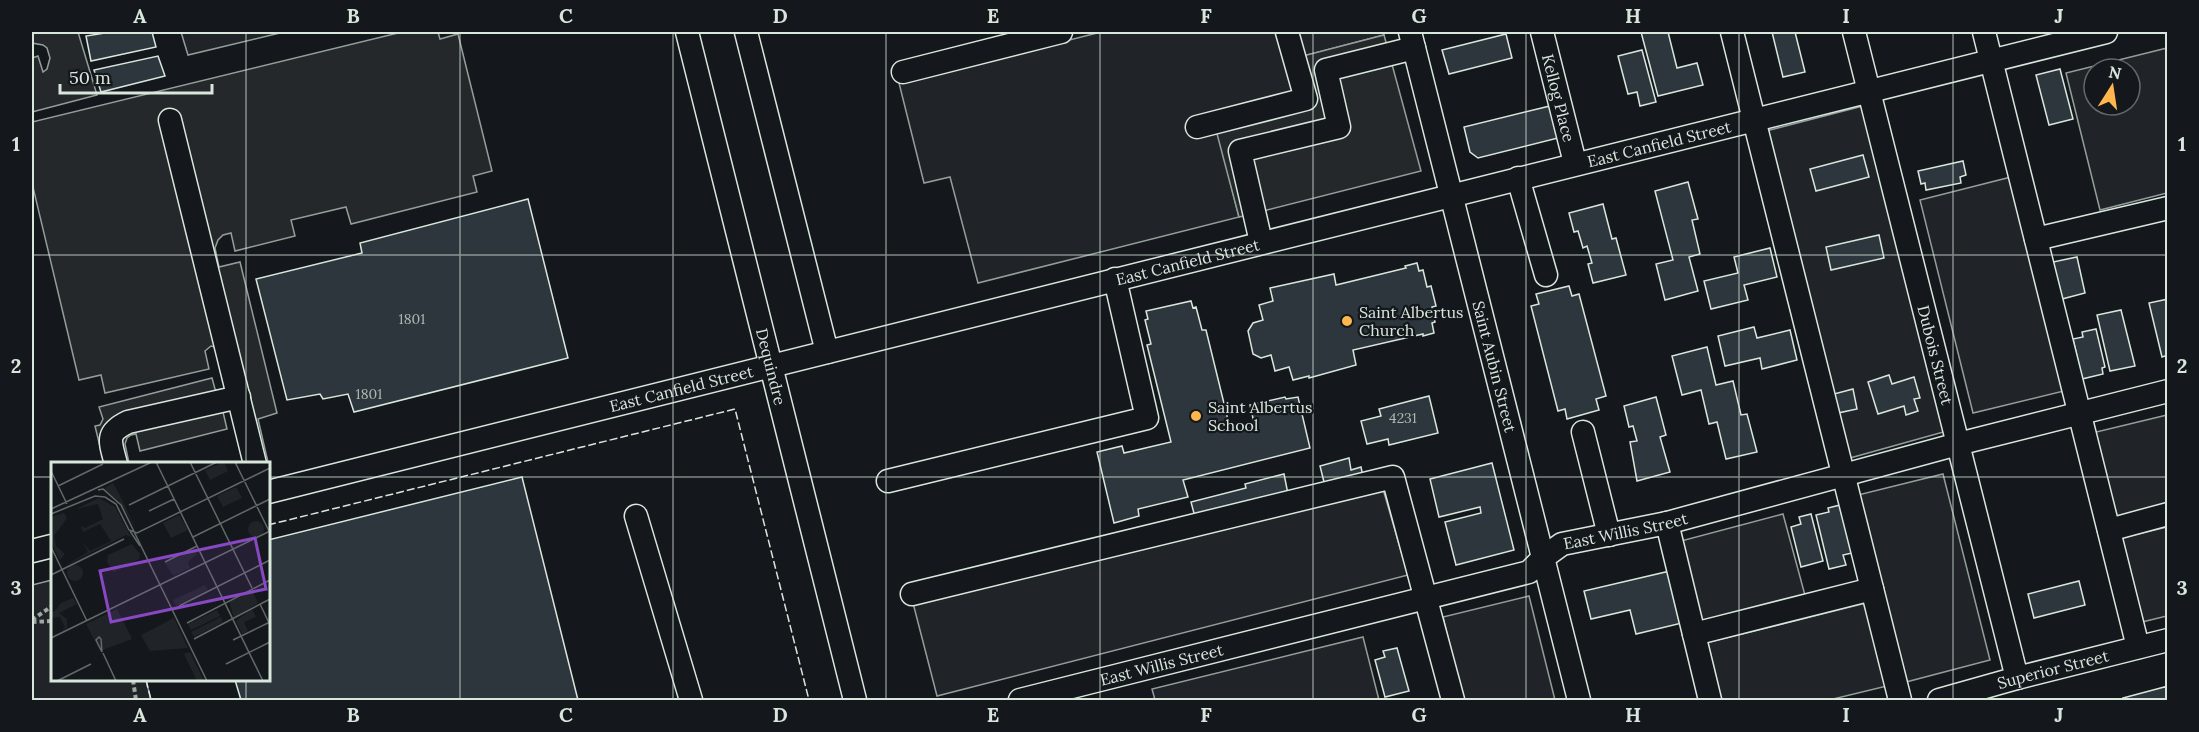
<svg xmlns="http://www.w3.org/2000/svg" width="2199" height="732" font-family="Lora,serif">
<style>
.green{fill:#202428;stroke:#939e99;stroke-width:1.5;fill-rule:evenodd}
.parking{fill:#24282b;stroke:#939e99;stroke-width:1.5}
.building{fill:#2c363c;stroke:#d8e6dc;stroke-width:1.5}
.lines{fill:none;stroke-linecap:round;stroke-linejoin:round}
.minor-casing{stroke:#d8e6dc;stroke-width:25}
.path{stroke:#9da8a2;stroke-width:4;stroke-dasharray:4.5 3;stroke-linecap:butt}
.minor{stroke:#14181c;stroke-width:22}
.fence{stroke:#d8e6dc;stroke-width:1.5;stroke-dasharray:8 3;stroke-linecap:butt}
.grid{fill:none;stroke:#d8e6dc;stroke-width:1.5;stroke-opacity:0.55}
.poi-dot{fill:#ffb74d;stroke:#14181c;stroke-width:2}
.labels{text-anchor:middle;stroke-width:4.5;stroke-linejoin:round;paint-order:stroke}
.number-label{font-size:14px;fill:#adbab4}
.street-label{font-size:16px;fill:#d8e6dc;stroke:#14181c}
.poi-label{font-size:16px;fill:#d8e6dc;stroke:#14181c;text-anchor:start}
.inset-road{fill:none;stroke:#626a69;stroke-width:1.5}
.view{fill:#8948c3;fill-opacity:0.15;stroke:#8948c3;stroke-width:3}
.inset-edge{fill:none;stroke:#d8e6dc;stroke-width:3}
.neatline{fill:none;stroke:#d8e6dc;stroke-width:2}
.grid-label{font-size:20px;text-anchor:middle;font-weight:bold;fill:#d8e6dc}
</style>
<rect width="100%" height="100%" fill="#14181c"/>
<!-- green -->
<path class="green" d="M181,32H284L188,55Z
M1101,32H1383L1384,35L1303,56L1316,105L1217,130L1239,217L978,283L950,177L924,183L899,83Z
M2167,48V193L2100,210L2066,73ZM2094,69H2130V105H2094Z
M1863,106L1947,431L1850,458L1766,131Z
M2015,176L2068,390L1973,413L1920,200Z
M2167,415V505L2113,518L2092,433Z
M1943,474L1990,660L1906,682L1858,495Z
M1383,489L1408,575L937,696L913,603Z
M1783,514L1806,599L1703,626L1681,541Z
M2167,527V616L2142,622L2121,538Z
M52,580V680H146L151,700H32V585Z
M1529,596L1555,700H1463L1443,617Z
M1866,603L1887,686L1829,700H1721L1706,643Z
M1363,637L1379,700H1155L1152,689Z"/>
<!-- parking -->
<path class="parking" d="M32,32H78L97,95L32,112V58L38,56L43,72L47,69L50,58L47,48L43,45L32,43Z
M402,32H438L440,39L458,34L492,171L473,176L477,192L351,224L346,207L291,220L295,236L235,251L231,233L223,235L218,240L215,248L219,267L240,262L277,413L258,419L268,462L261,463L231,410L226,409L223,412L227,429L140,451L136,434L131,435L127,438L125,444L129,463H104L95,426L100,425L103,419L99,407L212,378L215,389L219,392L225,388L215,347L211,346L205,351L209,369L105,393L101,375L79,380L32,183V122Z
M1384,35L1421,171L1239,217L1216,130L1315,105L1303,56Z"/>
<!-- building -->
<path class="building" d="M111,32H152L156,47L91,61L86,36Z
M1641,32H1668L1677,68L1697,63L1703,85L1658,96Z
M1772,32H1795L1805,72L1783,77Z
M1506,34L1512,58L1449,74L1442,50Z
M1642,50L1656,102L1640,106L1637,92L1628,94L1618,56Z
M158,56L165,76L101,92L94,70Z
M2060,69L2073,119L2049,125L2036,75Z
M1554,105L1562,137L1478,158L1470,152L1464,127Z
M1863,155L1869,177L1816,191L1810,169Z
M1963,161L1966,175L1960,177L1961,183L1926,190L1925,183L1921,184L1918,171Z
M1688,182L1698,219L1692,220L1700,254L1689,257L1698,291L1665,300L1656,264L1673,260L1655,191Z
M528,199L568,358L354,412L348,394L323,399L320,394L287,400L256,279L362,253L360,243Z
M1603,204L1612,239L1616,238L1626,275L1593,283L1588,264L1592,263L1587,246L1583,248L1578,231L1574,232L1569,213Z
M1879,235L1884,258L1831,270L1826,247Z
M1770,248L1777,277L1744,285L1748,300L1711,309L1704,281L1738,273L1734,257Z
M2077,257L2085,293L2062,299L2053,262Z
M1417,263L1419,271L1423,270L1427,287L1431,286L1436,306L1432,307L1435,322L1432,323L1434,333L1423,336V334L1353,350L1356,365L1309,378V376L1293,380L1289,367L1275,371L1271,355L1261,358L1253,354L1248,331L1253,323L1263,320L1259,305L1273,301L1270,288L1334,274L1336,285L1406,268L1405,266Z
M1569,286L1572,296L1579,294L1606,396L1596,399L1599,410L1567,419L1565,409L1558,411L1531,306L1539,304L1536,294Z
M2168,299V355L2162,357L2149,303Z
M1191,301L1193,308L1196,307L1202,330H1206L1231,432L1255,427L1250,405L1285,397L1286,399L1298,397L1310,448L1183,480L1188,497L1138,509L1139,516L1114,523L1097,452L1122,446L1124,453L1171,442L1147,345L1151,344L1145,320L1148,319L1146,311Z
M2121,310L2135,366L2110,371L2097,315Z
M1754,327L1757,338L1790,330L1797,360L1762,369L1760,358L1725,366L1718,336Z
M2096,329L2105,367L2102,368L2103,374L2082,379L2073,339L2083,337L2082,332Z
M1707,347L1716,385L1733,381L1741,415L1747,414L1757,452L1726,459L1717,422L1709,424L1701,390L1682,395L1672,356Z
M1889,375L1892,384L1914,377L1920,398L1914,399L1918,411L1906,415L1904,406L1878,414L1868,382Z
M1853,389L1857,409L1838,413L1834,394Z
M1429,396L1438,433L1389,445L1388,439L1367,444L1361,421L1381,416L1379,409Z
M1656,397L1666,435L1660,437L1670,472L1637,481L1630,442L1637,441L1633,426L1629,427L1624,406Z
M1349,458L1351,470L1361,467L1363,477L1325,486L1320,466Z
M1492,463L1514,550L1456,565L1445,522L1481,513L1480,507L1439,517L1430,479Z
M1284,474L1288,494L1195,517L1191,502L1246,488L1245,484Z
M522,477L578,700H241L235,680H268V540Z
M1840,505L1852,553L1843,555L1846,565L1829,569L1816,515L1829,512L1828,508Z
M1811,514L1823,561L1801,567L1791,527L1801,524L1799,517Z
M1670,571L1682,623L1636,634L1630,610L1591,619L1584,591Z
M2079,581L2085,605L2034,618L2028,594Z
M1397,648L1409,691L1385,697L1375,660L1385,657L1383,651Z
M2168,686V700H2124L2123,698Z"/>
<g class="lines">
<!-- minor casing -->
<g class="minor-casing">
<g id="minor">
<path id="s1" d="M687,32L855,700"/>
<path d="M746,32L827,352"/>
<path id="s2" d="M1410,32L1579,700"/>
<path id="s3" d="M1542,32L1575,163"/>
<path d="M1732,32L1900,700"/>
<path id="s4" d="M1854,32L2017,678"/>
<path d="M1984,32L2138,647"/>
<path d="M903,72L1061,32"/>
<path d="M170,120L255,464"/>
<path d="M1197,127L1306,99L1287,32"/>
<path d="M1518,178L1546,275"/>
<path d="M2036,239L2168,208"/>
<path d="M1261,242L1240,151L1339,127L1326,70L1414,48"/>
<path d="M1583,432L1609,535"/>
<path d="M116,464C110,441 105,433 128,422L239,397"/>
<path d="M888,481L1147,418L1115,279"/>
<path id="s5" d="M268,492L2106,32"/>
<path d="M636,516L691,700"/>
<path d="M1667,523L1710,700"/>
<path d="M2109,530L2168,514"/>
<path d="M32,551L52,546"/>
<path d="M912,594L1393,477L1453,700"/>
<path d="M1694,634L1872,589"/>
<path id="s6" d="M1020,700L1529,572L1544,557L1562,544L1667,523L1958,444L2168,391"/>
<path id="s7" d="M1939,700L2017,678L2168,640"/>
</g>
</g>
<!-- path -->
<path class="path" d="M32,620L52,606
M32,622L52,621
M133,680L136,700"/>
<!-- minor -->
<use href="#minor" class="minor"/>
<!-- fence -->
<path class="fence" d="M268,525L735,409L809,700
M146,680L151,700"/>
</g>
<!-- grid -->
<path class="grid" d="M246,32V464M460,32V700M673,32V700M886,32V700M1100,32V700M1313,32V700M1526,32V700M1739,32V700M1953,32V700M32,255H2168M32,477H52M268,477H2168M246,680V700"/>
<!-- markers -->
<g class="poi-dot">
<circle cx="1347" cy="321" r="6"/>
<circle cx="1196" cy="416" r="6"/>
</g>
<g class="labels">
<!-- number labels -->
<g class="number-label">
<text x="412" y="324">1801</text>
<text x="369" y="399">1801</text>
<text x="1403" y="423">4231</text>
</g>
<!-- street labels -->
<g class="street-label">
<text dy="6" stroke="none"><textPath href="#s3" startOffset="68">Kellog Place</textPath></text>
<text dy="6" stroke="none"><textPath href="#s5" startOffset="1434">East Canfield Street</textPath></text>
<text dy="6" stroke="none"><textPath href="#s5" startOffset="948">East Canfield Street</textPath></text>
<text dy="6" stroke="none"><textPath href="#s4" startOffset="333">Dubois Street</textPath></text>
<text dy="6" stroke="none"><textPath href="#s1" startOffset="345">Dequindre</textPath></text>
<text dy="6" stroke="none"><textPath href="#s2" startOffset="345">Saint Aubin Street</textPath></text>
<text dy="6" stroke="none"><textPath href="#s5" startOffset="426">East Canfield Street</textPath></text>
<text dy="6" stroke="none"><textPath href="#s6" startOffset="633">East Willis Street</textPath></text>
<text dy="6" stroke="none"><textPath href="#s6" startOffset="146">East Willis Street</textPath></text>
<text dy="6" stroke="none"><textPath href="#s7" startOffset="118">Superior Street</textPath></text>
</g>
<!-- poi labels -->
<g class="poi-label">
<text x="1359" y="318">Saint Albertus<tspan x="1359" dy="18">Church</tspan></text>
<text x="1208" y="413">Saint Albertus<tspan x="1208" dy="18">School</tspan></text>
</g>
</g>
<!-- overview -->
<g transform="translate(51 462)">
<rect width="219" height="219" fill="#14181c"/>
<path d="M173,0L177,9L159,18L154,8ZM62,21L67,30L86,69L68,39L52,27ZM185,25L191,36L172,45L166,34ZM48,36L64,45L80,75L75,73L12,105L37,90L32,80L39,89L60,79L49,62L32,70L30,64L34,66L52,57L47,42L25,47ZM13,51L16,56L3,74L5,84L14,92L9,98L0,81V55ZM128,53L137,68L120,76L112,61ZM197 67a8 8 0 1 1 16 0a8 8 0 1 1-16 0ZM81,82L89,92L88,97L63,110L56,100L57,93ZM145,86L147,91L137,100L139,106L122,114L114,101ZM16 111a8 8 0 1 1 16 0a8 8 0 1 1-16 0ZM154,123L157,128L125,144L122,138ZM201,128L207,141L183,156L178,139ZM22,136L26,142L8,151L16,157V166L11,169L14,165L9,155L0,156V148L3,150L10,141ZM66,147L81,177L49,189L35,162ZM201,147L205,155L193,160L197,169L191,172L185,159ZM166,148L169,154L140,168L137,162ZM170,155L172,160L143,175L140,170ZM123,156L137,186L99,189L90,173ZM139,190L153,219H146L133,192Z" fill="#202428"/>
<path class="inset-road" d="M105,0L212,219M139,0L201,126M184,0L218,69M0,9L16,42M7,24L52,2M47,28L52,27L70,43L156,219M78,43L166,0M0,47L101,0M98,49L123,37M0,52L44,34L54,35L65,42L78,68L86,71L219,6M79,69L89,84M142,75L219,37M0,85L36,159M114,100L146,84M0,113L73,77M209,142L219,163M128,144L219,98M136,161L219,118M48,175L50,177L51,190L45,178ZM0,176L219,69M143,177L219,137M182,178L219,160M52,191L65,219M175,202L219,180M6,219L40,202"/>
<path class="view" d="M204,76L215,127L60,160L49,109Z"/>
<rect width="219" height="219" class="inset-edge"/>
</g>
<!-- border -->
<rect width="2199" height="732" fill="none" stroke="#14181c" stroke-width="66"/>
<!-- north arrow -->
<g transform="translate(2112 87) rotate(12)"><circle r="28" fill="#14181c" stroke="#626a69" stroke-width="1.5"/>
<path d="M0-4.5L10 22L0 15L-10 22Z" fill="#ffb74d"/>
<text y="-9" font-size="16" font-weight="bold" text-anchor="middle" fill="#d8e6dc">N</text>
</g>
<!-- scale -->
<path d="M60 84v9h152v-9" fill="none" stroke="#d8e6dc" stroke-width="3"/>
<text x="69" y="84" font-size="18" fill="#d8e6dc" stroke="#14181c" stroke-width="4.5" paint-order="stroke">50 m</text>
<rect x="33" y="33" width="2133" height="666" class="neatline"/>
<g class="grid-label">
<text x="140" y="23">A</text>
<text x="353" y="23">B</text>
<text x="566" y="23">C</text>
<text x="780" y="23">D</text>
<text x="993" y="23">E</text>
<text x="1206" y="23">F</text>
<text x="1419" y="23">G</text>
<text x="1633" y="23">H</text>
<text x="1846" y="23">I</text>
<text x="2059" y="23">J</text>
<text x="16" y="151">1</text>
<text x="2182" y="151">1</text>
<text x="16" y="373">2</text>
<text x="2182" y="373">2</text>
<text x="16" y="595">3</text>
<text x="2182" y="595">3</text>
<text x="140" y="722">A</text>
<text x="353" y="722">B</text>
<text x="566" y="722">C</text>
<text x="780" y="722">D</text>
<text x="993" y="722">E</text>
<text x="1206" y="722">F</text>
<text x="1419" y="722">G</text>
<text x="1633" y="722">H</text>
<text x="1846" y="722">I</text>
<text x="2059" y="722">J</text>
</g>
</svg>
